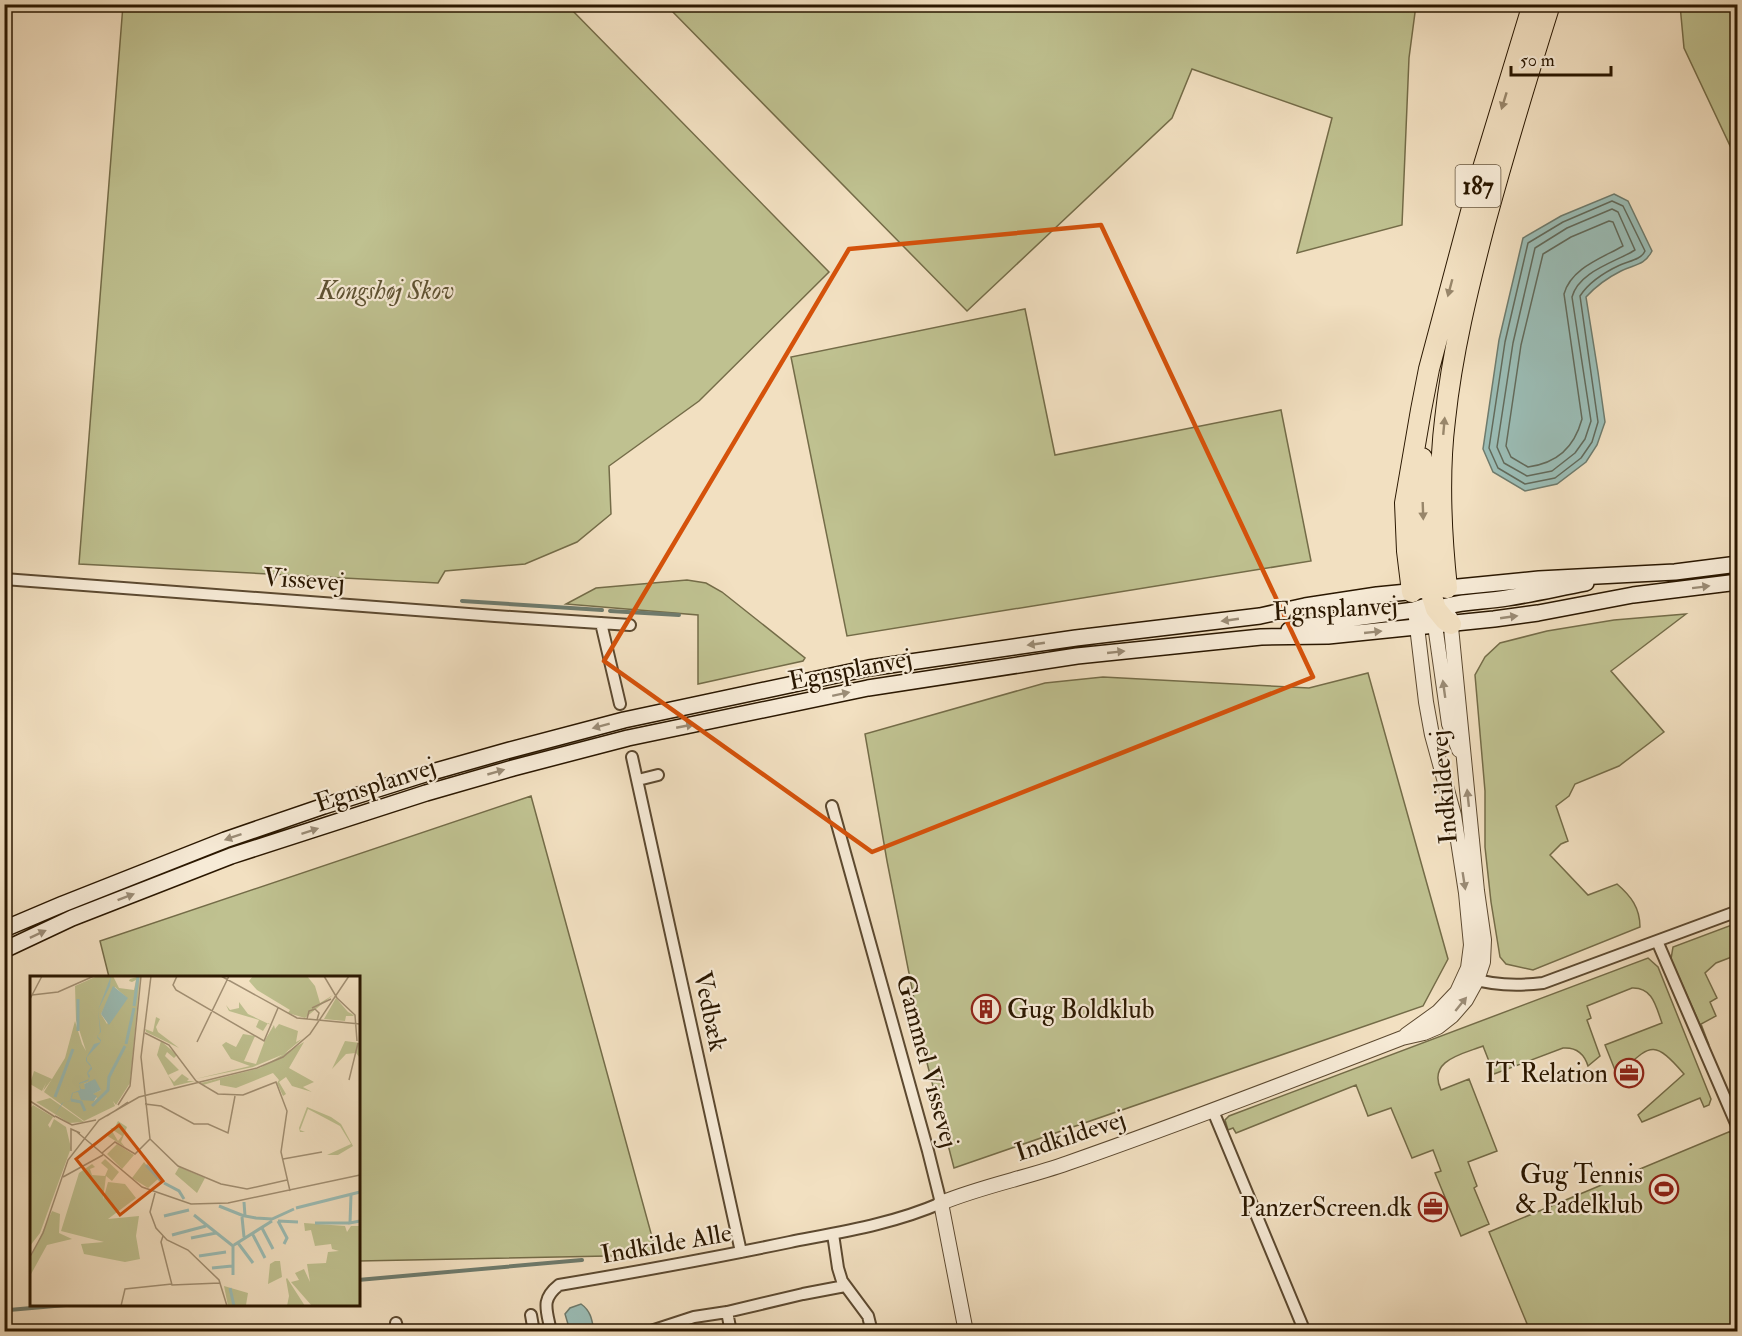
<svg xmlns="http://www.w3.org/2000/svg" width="1742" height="1336" font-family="'IM FELL Double Pica',serif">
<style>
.green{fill:#bfc190;stroke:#746c48;stroke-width:1.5}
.water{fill:#9bbdb6;stroke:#6e7b6d;stroke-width:1.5}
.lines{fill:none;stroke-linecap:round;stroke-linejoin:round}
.shore{stroke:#626a5b;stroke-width:1.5}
.stream{stroke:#6e7b6d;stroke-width:4}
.minor-casing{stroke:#5c4930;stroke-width:14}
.tertiary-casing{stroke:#5c4930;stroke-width:16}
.secondary-casing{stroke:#2a1700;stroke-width:18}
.motorway-casing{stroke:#2a1700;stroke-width:22}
.minor{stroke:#f7ebd7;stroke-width:10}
.tertiary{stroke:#f7ebd7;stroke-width:14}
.secondary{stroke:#f7ebd7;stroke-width:15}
.motorway{stroke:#f2e0c1;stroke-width:20}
.oneway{fill:#98866a}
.oneway2{fill:#9b8c76}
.marked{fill:none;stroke:#d5520b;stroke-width:4.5;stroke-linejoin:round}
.labels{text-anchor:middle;stroke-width:4.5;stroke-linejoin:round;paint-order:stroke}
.shield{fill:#f7ebd7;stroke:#685740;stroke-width:1.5}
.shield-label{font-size:24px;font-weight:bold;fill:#2a1700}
.park-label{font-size:26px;font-style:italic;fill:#5e5232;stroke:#f7ebd7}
.street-label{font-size:26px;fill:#2a1700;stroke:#f7ebd7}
.poi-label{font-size:26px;fill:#2a1700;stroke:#f7ebd7;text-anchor:end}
.inset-river{fill:none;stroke:#9bbdb6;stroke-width:3}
.inset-road{fill:none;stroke:#a29074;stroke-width:1.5}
.view{fill:#d5520b;fill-opacity:0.15;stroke:#d5520b;stroke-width:3}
.inset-edge{fill:none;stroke:#2a1700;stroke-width:3}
</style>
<rect width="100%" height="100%" fill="#f2e0c1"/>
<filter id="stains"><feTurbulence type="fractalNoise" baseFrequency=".00333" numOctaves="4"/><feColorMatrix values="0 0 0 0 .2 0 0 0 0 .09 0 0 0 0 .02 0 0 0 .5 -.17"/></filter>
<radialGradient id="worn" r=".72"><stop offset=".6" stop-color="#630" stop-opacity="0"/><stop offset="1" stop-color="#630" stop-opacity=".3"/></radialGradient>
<!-- green -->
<path class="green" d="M123,5H567L829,272L699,401L609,466L611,514L577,542L525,564L445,571L438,583L79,564Z
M666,5H1416L1409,58L1402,225L1297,253L1332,118L1192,69L1172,118L967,311Z
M1680,5H1737V157L1733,152L1684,48Z
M1025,309L1055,455L1281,410L1311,561L847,636L791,357Z
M687,580L706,583L722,592L805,658L803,661L698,684V615L566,604L596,588Z
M1686,614L1611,671L1664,732L1619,766L1575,784L1569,796L1556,806L1568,841L1561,844L1550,855L1588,895L1617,884C1631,896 1640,908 1640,927L1533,970L1506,964L1500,957L1491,902L1485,847V791L1475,675L1485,657L1500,643L1547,631L1614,620Z
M1368,673L1448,959L1423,1006L954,1168L925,1055L887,861L865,734L1045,683L1103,677L1309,688Z
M531,796L657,1255L359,1261L358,978L109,977L100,941Z
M1737,923V955L1716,963L1705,973L1717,998L1710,1002L1716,1016L1701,1024L1709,1045L1671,959L1673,947Z
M1648,958L1658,967L1711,1099L1709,1105L1704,1107L1700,1098L1642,1122L1638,1115L1684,1074C1652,1037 1650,1046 1617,1075L1605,1045L1662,1023C1656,1007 1653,987 1632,988L1587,1006L1591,1018L1587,1020L1600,1056L1588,1066C1584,1053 1576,1047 1563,1048L1494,1074L1483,1046C1463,1054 1427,1060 1441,1090L1469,1079L1497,1151L1468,1162L1477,1186L1474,1188L1489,1224L1461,1236L1435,1173L1441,1171L1433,1150L1412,1158L1391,1108L1368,1116L1356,1085L1236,1133L1233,1128L1228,1130L1225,1120L1229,1116Z
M1731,1131L1738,1147L1737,1331H1530L1489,1232Z"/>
<!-- water -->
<path class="water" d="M1614,194L1628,201L1652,251C1644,266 1635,264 1621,271C1607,278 1596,286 1586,297L1598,372L1605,422L1597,445L1586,462L1557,484L1525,491L1493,472L1483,449L1499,340L1523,238L1561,216Z
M581,1304C591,1311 592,1320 594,1331H570L565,1314L570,1308Z"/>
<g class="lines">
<!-- shore -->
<path class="shore" d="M1612,201L1623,206L1645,251C1641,260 1628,261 1620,265C1605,272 1589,282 1580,296L1598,422L1592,442L1581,458L1555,478L1525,484L1498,468L1489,448L1505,342L1528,243L1563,222Z
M1612,209L1618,212L1635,250C1616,262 1579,271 1572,297L1591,421L1585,439L1575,453L1552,471L1527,476L1504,463L1497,447L1513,343L1535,248L1567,228Z
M1609,221L1613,222L1623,246C1602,258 1571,268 1564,294L1582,419C1574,448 1557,463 1528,467L1511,457L1506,446L1521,345L1543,254L1571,237Z"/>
<!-- stream -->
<path class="stream" d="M462,601L602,610
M610,611L679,615
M358,1280L582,1260
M9,1310L77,1304"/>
<!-- minor casing -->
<g class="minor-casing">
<path id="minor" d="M4,579L495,616L630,625
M601,623L620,704
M632,757L741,1252
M638,780L658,775
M1657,941L1738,1128
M1470,978C1495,986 1518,986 1543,983L1738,911
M1213,1111L1305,1332
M833,1234L838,1268L842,1281L868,1316L872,1332
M727,1312L731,1332
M531,1315L534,1332
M396,1323L398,1332
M551,1332C547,1310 540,1300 559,1285C636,1272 713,1258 790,1242C841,1232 893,1224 941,1203L928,1151L832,806
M648,1332L694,1317L727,1312L803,1294L845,1286"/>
</g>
<!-- tertiary casing -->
<g class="tertiary-casing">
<path id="tertiary" d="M1432,616L1435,625L1449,724L1459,750
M1406,1035L1438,1012L1457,992L1468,968L1471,945L1466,893L1454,815L1432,735L1426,702L1416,618
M966,1332L941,1203C982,1186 1026,1178 1068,1163C1180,1124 1291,1081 1402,1038L1424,1033L1438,1027L1452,1016L1466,1000L1477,980L1483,962L1484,940L1477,891L1450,617"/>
</g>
<!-- secondary casing -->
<g class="secondary-casing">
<path id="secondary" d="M1417,627C1421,618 1428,612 1437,609C1458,601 1484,602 1507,598C1533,594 1559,588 1586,583
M1289,630L1325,622L1414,610L1433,604
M4,929L63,904L225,840L324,806L425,774L510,750L624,720L869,668L1076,638L1260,616L1305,606L1377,595L1539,579L1675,572L1738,564
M4,950L72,918L231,856L426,793L513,768L628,738L868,688L1077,656L1261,637L1328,636L1494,619L1538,613L1633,595L1738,582"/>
</g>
<!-- motorway casing -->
<g class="motorway-casing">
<path id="motorway" d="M1422,458L1424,550L1430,590L1436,609L1445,620L1451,624
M1447,588C1441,532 1438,476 1445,420C1452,353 1468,288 1485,223C1505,150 1527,77 1550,4
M1412,592L1407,551L1405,503L1421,410L1429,369L1480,178L1533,4"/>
</g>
<!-- minor -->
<use href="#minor" class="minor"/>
<!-- tertiary -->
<use href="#tertiary" class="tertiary"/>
<!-- secondary -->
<use href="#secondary" class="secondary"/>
<!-- motorway -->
<use href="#motorway" class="motorway"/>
</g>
<!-- one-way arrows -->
<defs><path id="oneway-solid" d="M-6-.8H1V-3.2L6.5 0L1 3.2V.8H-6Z" transform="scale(1.5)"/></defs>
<g class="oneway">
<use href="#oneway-solid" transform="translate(1504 101) rotate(107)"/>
<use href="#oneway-solid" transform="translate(1450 288) rotate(105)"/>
<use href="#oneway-solid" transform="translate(1444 426) rotate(-85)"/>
<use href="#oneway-solid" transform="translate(1423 511) rotate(88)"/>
</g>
<g class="oneway2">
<use href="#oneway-solid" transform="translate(1701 587) rotate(-7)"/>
<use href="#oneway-solid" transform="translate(1509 617) rotate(-8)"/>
<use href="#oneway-solid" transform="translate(1230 620) rotate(172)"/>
<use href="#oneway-solid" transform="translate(1373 632) rotate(-6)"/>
<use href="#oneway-solid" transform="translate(1036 644) rotate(172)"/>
<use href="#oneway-solid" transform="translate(1116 652) rotate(-6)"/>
<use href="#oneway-solid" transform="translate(1444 689) rotate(-98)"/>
<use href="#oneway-solid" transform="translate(841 694) rotate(-12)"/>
<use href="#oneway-solid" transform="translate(601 726) rotate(165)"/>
<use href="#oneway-solid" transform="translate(685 726) rotate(-11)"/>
<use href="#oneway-solid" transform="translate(496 772) rotate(-16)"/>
<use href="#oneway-solid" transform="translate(1468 798) rotate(-96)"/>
<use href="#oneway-solid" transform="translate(310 831) rotate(-18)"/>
<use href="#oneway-solid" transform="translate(233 837) rotate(161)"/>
<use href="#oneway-solid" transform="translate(1464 881) rotate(81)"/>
<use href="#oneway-solid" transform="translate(126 897) rotate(-21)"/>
<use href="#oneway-solid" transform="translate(38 934) rotate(-25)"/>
<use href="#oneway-solid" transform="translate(1461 1004) rotate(-51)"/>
</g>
<!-- marked area -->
<path class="marked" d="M1101,225L1313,677L872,852L604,661L849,249Z"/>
<!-- icons -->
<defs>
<g id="building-ring" transform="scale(1.5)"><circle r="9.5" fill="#f7ebd7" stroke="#8f2418" stroke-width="1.5"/><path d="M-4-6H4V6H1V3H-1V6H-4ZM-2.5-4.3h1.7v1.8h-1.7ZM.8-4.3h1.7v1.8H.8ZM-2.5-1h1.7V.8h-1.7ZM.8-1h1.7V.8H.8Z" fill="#8f2418"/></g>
<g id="office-ring" transform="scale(1.5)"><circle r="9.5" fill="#f7ebd7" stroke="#8f2418" stroke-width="1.5"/><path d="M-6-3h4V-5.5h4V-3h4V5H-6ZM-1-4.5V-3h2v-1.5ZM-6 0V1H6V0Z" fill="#8f2418"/></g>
<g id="stadium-ring" transform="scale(1.5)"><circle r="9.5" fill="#f7ebd7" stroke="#8f2418" stroke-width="1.5"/><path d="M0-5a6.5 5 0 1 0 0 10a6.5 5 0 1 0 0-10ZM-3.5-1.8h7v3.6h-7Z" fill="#8f2418"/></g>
</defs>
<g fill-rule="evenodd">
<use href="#building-ring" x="986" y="1009"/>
<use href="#office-ring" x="1629" y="1073"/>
<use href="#stadium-ring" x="1664" y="1189"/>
<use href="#office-ring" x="1433" y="1207"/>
</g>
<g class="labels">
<!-- shield labels -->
<rect class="shield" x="1455.5" y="165" width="45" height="42" rx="4.5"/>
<g class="shield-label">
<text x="1478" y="194">187</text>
</g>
<!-- park labels -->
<g class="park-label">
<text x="386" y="299">Kongshøj Skov</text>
</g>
<!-- street labels -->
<g class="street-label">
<text transform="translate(304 579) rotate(4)" y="9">Vissevej</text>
<text transform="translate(1335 608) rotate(-3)" y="9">Egnsplanvej</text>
<text transform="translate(850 669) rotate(-11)" y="9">Egnsplanvej</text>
<text transform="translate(375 784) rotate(-18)" y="9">Egnsplanvej</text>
<text transform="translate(1443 787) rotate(-95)" y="9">Indkildevej</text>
<text transform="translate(711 1011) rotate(78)" y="9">Vedbæk</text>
<text transform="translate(928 1061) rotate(75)" y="9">Gammel Vissevej</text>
<text transform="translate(1070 1135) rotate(-18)" y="9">Indkildevej</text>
<text transform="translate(666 1243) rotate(-10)" y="9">Indkilde Alle</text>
</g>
<!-- poi labels -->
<g class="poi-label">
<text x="1007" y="1018" text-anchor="start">Gug Boldklub</text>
<text x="1608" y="1082">IT Relation</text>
<text x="1643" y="1183">Gug Tennis<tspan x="1643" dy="30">&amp; Padelklub</tspan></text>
<text x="1412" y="1216">PanzerScreen.dk</text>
</g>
</g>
<!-- overview -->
<g transform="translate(30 976)">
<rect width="330" height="330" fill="#f2e0c1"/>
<path d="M83,0L89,12L104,14L106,4L102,6L99,5L100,3L110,0L100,107L86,129L83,125L85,130L54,145L14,116L35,82L45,45L52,68L56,75L46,44L45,10L65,1ZM85,11L97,22L77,48L71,38ZM59,106L71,114L62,118L67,122L64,125L49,115L57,114L54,108ZM223,0H277L285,10L290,27L303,19L275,42L258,37L260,34L227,14L219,5ZM306,22L318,36L322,38L324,40H316L315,45L294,43ZM209,26L218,38L243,50L238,47L233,55L226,51L229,44L199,35L196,29L200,34L209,32ZM126,41L130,43L126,51L128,56L149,72L116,56L115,53L123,56ZM249,48L268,55L266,66L272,63L254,78L223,91L165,103L220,90L201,83L192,69L196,66L206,71L213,58L225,60L214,85L226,88L235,64L244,49L245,53ZM131,65L147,79L144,82L137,76L135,80L149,94L138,99L144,106L152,98L159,103L157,105H165L144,110L127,79ZM315,65L330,67V82L326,77L316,78L302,93ZM274,66L259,92L284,106L273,111L282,116L262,110L256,101L249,106L256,118L253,120L247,107L249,104L243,97L206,112L190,109V104L173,109L171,107L230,92ZM4,95L22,103L13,115L16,107L12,115L0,108ZM20,122L30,129L54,146L39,147L6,126ZM3,129L23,141L18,149L20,152L24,143L36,151L41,172L10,257L0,270V133ZM277,131L301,141L311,148L323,170L308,179H297L295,176L297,179L321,168L310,150L278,133L270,154L275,156H270L269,152ZM88,145L97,151L91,166L95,171L76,159L82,155L88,165L92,160L80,152L84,153ZM87,168L104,179L92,193L77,178ZM75,183L89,196L82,205L76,200L73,224L78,206L95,208L106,222L78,243L109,240L106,260L110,283L95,286L54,278L51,268L74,266L31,255L49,197L62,188L65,191L60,193L62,199L75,200L78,193L71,187ZM114,186L128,203L118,212L102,202ZM149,191L175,202L167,217L145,198ZM22,235L30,238L29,257L42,263L17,269L0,300V283ZM274,247L315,250L317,256L321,250H330V330H282L261,306L269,304L265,297L274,293L280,306L277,288L296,287L298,276L309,275L302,273L301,268L285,270L281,254L275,255ZM245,285H250L252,301L238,308L240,288ZM256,303L257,302L275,330H257L259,320ZM194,310L218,317L216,329L198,330Z" fill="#bfc190" fill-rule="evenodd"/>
<path d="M81,0L80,10L68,34L71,56L67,60L71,64V66L57,81V85L60,88L62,92V93L58,97L60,100L59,103L58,105L49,108L51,113H55L54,108L65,103L71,114L63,118L67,120L64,125L51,124L48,116L43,117L41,124L39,125L33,127L25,139L32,127L40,125L42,117L50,114L49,107L59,103L57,97L61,91L56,85V82L64,68L71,66L67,61L70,56L68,34ZM83,10L98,22L79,49L71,38Z" fill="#9bbdb6"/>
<path class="inset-river" d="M48,23V55M104,30L108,1M96,68L104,32M25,121L43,73M41,124L51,126L55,135M62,130L78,114L79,101L95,70M116,189L132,206M134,207L149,215L154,223M321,219L320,247L330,245M214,226L215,240L226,242L242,243L264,233M189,230L214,240M266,232L330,216M164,239L203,270V299M134,240L159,234M212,241L214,261M248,245L257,262L254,268M248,245L268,246M285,247H319M232,252L243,273M222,257L235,282M142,259L176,250M161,262L186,257M208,267L223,287M204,269L242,245M169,280L196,276M182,292L202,290M200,312L204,330"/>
<path class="inset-road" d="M121,0L111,81L120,163L148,190L191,208L217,213L257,204M147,0L143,9L146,14L234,65L248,32M191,0L267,42L330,48M294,0L307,22L325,39L327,65M2,19L28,16L64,0M0,23L12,0M282,32L301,23M277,43L279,35L285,33L289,37L287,44M115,57L139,69L166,105L188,118L213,119L246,106L257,135L251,176L260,215M167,66L199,0M319,104L328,67M0,125L25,141M115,128L131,130L164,148H178L198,157L205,120M88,129L100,110L111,0M25,140L42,149L66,144M77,140L98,126M47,156L112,211L161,228L198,227L330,199M41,175V153L50,157M72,177L85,166L105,178L120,163M253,183L292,176M33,201L73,179M125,217L120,236L126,252L137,264L158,274L189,304L197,330M133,260L131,266L142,309L190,307M0,281L13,257L38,184L69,144L109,121L227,92L253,81L280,58L319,0M91,330L95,313L142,308"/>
<path class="view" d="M89,149L133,205L90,239L46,183Z"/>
<rect width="330" height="330" class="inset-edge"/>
</g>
<!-- margin -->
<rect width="1742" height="1336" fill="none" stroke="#f2e0c1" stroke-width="24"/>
<rect x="6" y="6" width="1730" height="1324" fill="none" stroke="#2a1700" stroke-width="3"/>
<rect x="12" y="12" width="1718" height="1312" fill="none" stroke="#2a1700" stroke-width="1.5"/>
<!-- scale -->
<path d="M1511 66v9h100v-9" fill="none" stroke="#2a1700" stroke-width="3"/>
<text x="1520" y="66" font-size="18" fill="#2a1700" stroke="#f7ebd7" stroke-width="4.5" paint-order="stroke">50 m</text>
<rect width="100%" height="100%" filter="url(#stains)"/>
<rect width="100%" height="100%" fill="url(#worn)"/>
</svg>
